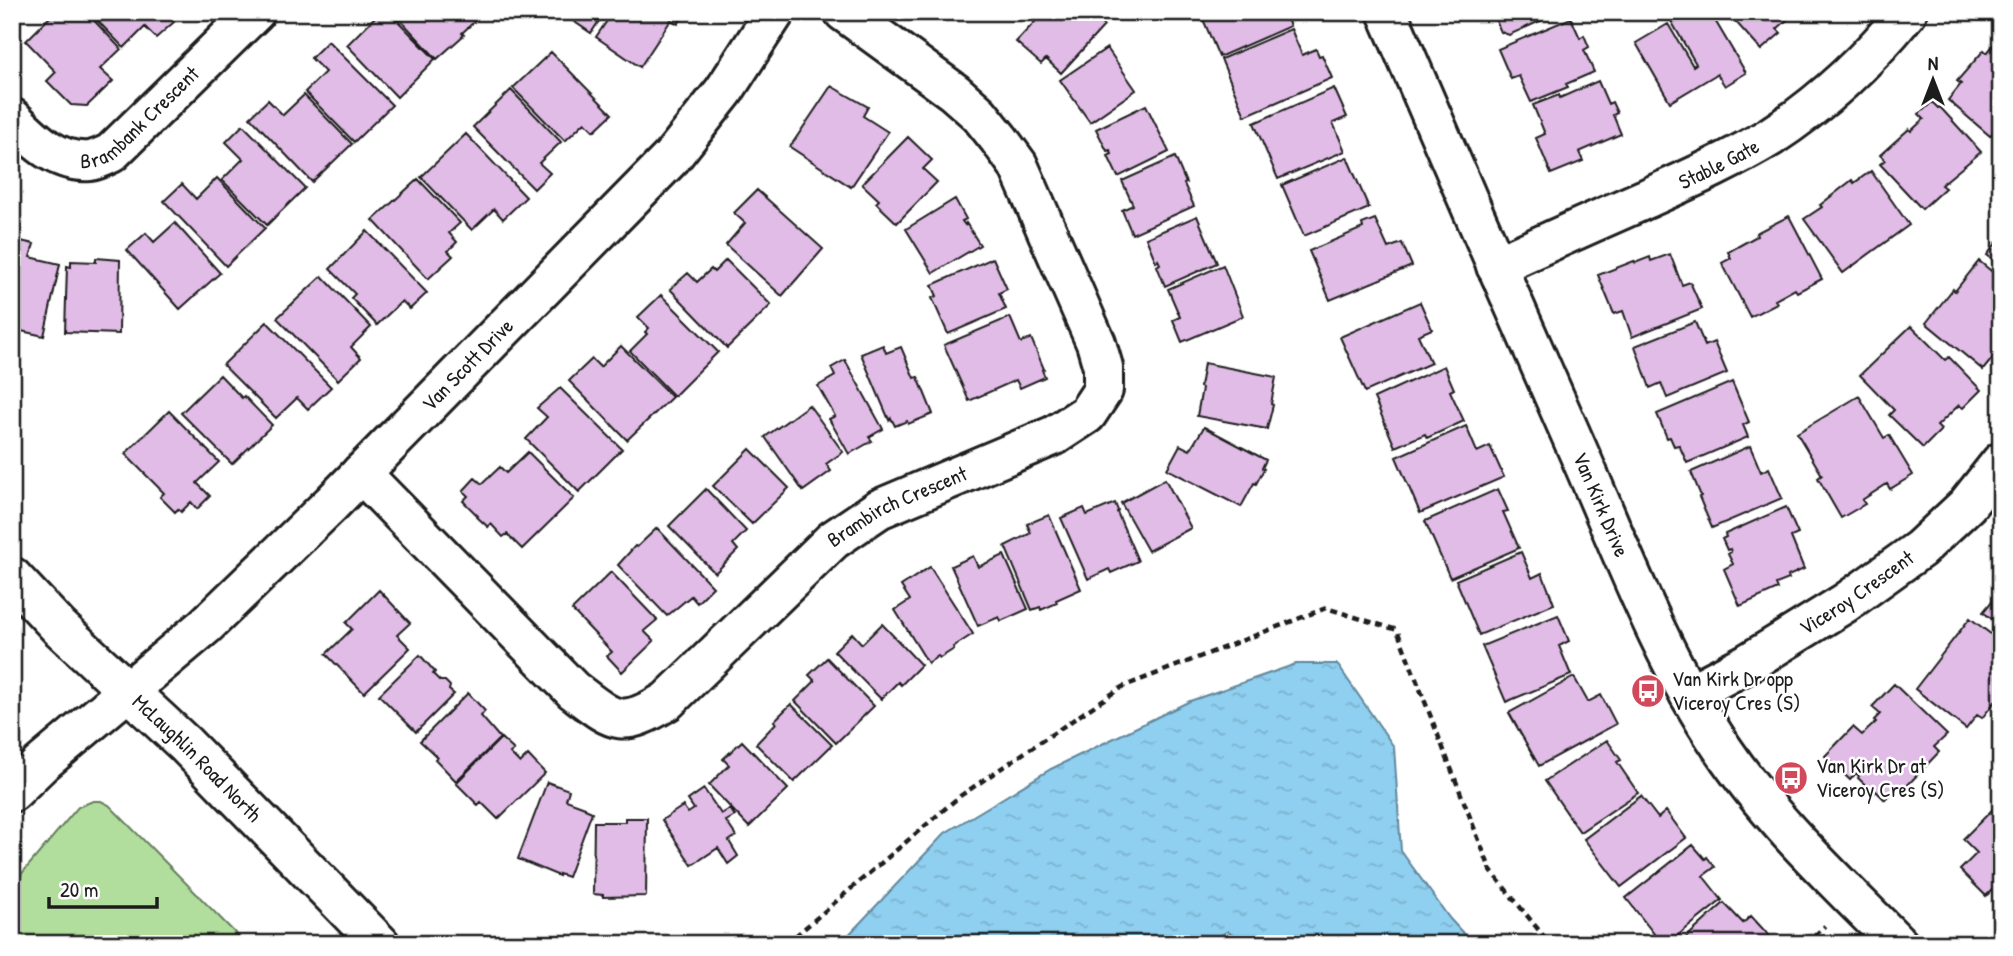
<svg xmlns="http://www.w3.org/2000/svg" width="2013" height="956" font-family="'Patrick Hand',sans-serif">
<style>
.green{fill:#b1de9d;stroke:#667d5c;stroke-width:2}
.water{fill:url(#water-ripples);stroke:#61879b;stroke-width:2}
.building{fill:#e1bce7;stroke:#1c1c1c;stroke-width:2}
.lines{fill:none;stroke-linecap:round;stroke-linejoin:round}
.minor-casing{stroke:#1c1c1c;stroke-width:44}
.major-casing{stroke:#1c1c1c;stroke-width:44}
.path{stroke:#1c1c1c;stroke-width:4.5;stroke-dasharray:7 5;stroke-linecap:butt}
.minor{stroke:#fff;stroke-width:38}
.major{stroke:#fff;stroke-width:38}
.labels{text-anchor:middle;stroke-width:5;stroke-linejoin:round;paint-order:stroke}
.street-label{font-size:21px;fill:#1c1c1c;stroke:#fff}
.poi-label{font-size:21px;fill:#1c1c1c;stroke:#fff;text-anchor:start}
</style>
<defs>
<pattern id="water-ripples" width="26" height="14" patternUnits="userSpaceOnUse" patternTransform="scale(1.75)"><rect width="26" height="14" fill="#8fcff0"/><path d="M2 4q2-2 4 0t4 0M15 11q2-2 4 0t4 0" fill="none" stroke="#7bb1cd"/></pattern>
</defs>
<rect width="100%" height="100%" fill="#fff"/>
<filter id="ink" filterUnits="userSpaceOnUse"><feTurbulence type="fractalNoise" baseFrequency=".0143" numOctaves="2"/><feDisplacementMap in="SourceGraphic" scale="14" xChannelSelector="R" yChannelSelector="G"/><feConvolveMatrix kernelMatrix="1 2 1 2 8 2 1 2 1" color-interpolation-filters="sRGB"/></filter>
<g filter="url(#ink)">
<!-- green -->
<path class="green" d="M93,801H101L109,805L246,944H12V885L78,807Z"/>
<!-- water -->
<path class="water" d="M1296,664H1337L1394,747L1401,851L1450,919L1473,944H1238L1228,931L1206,944H840L945,833L1051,769L1190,701Z"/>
<!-- building -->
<path class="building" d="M55,12H86L121,49L100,69L113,81L87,106L71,105L47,81L56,72L26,41Z
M89,12H164L174,22L156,38L145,27L124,48Z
M380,12H389L435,59L397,97L347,45Z
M393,12H467L475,21L462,33L464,35L437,59Z
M560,12H605L591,33Z
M613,12H686L678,24L671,20L640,67L596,37Z
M1044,12H1089L1104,26L1061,73L1046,59L1041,64L1016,42Z
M1200,12H1284L1290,26L1219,57Z
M1492,12H1560L1509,35L1501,32Z
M1682,12H1710L1746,73L1725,86L1717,74L1670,102L1636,43L1668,24L1693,66L1696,64L1670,19Z
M1727,12H1796L1777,29L1781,33L1761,50Z
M1571,18L1580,38L1584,35L1589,47L1584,50L1594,72L1566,84L1568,87L1531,102L1519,76L1511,79L1498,49Z
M1291,29L1302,55L1316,49L1319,56L1322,55L1332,78L1245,116L1221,59Z
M2000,37L2001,123L1990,136L1948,100L1961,84L1957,81L1984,50L1987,53Z
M328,41L392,105L354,142L305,92L325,72L311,58Z
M1107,48L1136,90L1090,122L1060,80Z
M551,52L612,114L594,131L585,122L565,141L513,88Z
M1598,81L1608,104L1612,102L1617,113L1613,115L1621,134L1579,152L1583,161L1551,174L1536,138L1545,134L1533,105L1559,95L1560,98Z
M831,86L868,107L863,116L888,132L851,187L790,147Z
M1334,88L1347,117L1333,123L1345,151L1278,179L1254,123Z
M511,90L561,142L539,163L550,173L534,189L473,127Z
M304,95L352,144L312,182L250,117L268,100L283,115Z
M1932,102L1938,108L1940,107L1981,152L1941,185L1945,188L1922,209L1880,164L1885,160L1880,155L1909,129L1911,131L1924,119L1919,114Z
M1146,105L1169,152L1118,177L1108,156L1112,154L1110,150L1107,151L1096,129Z
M243,125L305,188L267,225L222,180L243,159L226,142Z
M466,134L526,197L503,219L494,209L472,230L421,177Z
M908,137L932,160L923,169L937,182L897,223L876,203L879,200L862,184Z
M1175,157L1186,183L1184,184L1194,206L1132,234L1122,210L1133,205L1122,181Z
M1347,157L1369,208L1304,236L1282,185Z
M1871,171L1909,225L1843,273L1804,219L1822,207L1820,205L1852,180L1854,183Z
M217,178L265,228L226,266L164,201L182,184L196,199Z
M418,179L460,223L449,233L457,242L448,251L453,256L428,279L373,220Z
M757,190L823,249L782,296L726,245L745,223L734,213Z
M955,199L966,219L962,221L965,225L966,223L980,245L933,273L906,229Z
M1197,216L1217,263L1165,286L1157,266L1160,264L1158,260L1156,262L1146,238Z
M1789,216L1822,279L1797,292L1795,289L1775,300L1777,303L1750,317L1722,263L1731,258L1728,252L1757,236L1756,233Z
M1375,219L1388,248L1402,243L1412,266L1330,300L1309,251L1363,228L1362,224Z
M175,223L220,273L180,309L127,250L146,233L154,242Z
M367,231L427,293L410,309L402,301L377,325L351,298L355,294L330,269Z
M2001,237V266L1987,255Z
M12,239L34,244L30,257L60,264L44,336L12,329Z
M1670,254L1682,285L1690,282L1702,309L1632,337L1623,311L1614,314L1598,275L1634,261L1635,263L1650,257L1651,261Z
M96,258L120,260L119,334L65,332L67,266L71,267V261L96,262Z
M993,258L1007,289L999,293L1006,309L948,334L932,298L937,296L932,285Z
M726,260L771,305L727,348L670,289L688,273L697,282L711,269L714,272Z
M1979,261L2001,279V353L1999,355L1996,354L1983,370L1926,323L1953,289L1955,291Z
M1223,265L1243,316L1182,342L1173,320L1180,317L1168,289Z
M322,276L371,327L351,347L361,358L338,380L277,318Z
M661,295L718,352L674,396L630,351L647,334L645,332L649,328L638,317Z
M1420,302L1432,329L1418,335L1431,363L1365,392L1340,337Z
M1010,317L1021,343L1031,338L1044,369L1042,370L1045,377L1020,388L1016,380L969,401L944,345Z
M267,322L331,387L308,409L297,398L276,418L223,365Z
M1695,322L1705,346L1714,342L1727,373L1667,398L1661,383L1650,388L1635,346Z
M1911,326L1945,360L1949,357L1981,390L1963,408L1959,405L1937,426L1941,430L1923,448L1889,415L1894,410L1860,375Z
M883,345L886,353L901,347L914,378L918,377L933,414L908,424L907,421L895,426L891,418L889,420L861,354Z
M621,346L672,397L627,440L569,381L592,359L600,367Z
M845,360L883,429L869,437L872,441L849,454L829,419L835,416L818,386L835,376L831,368Z
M1204,363L1276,377L1271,404L1273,405L1267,429L1197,416L1202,388L1200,387Z
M1444,366L1454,389L1450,391L1464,421L1427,438L1425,434L1395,447L1374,398Z
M220,375L242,398L244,396L272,425L232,464L181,413Z
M1732,382L1749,422L1743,425L1748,437L1687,463L1679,445L1674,446L1670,437L1667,438L1657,414Z
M560,388L622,449L579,492L526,439L547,417L537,408Z
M1859,396L1884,438L1889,435L1913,475L1890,489L1887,484L1862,500L1865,504L1841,518L1818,478L1822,475L1797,433Z
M809,405L843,452L826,464L831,471L803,491L765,437Z
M169,411L219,462L197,483L210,496L197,509L191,502L181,512L178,509L175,512L160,497L164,493L125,454Z
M1466,426L1477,452L1490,446L1504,477L1420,513L1396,457Z
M1204,427L1266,460L1262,468L1264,469L1256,484L1254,483L1241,507L1167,469L1180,445L1190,450Z
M1750,446L1761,472L1769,468L1782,498L1712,528L1699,497L1701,496L1691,472Z
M750,449L789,488L752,524L713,486Z
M528,452L574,498L522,549L507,534L503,537L491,524L488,527L477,517L478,516L463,501L468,496L463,491L475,478L482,484L500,467L506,473Z
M1165,479L1191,528L1148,551L1121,503Z
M706,489L746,531L733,544L738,550L715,573L669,526Z
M1498,489L1508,511L1503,512L1519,548L1450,578L1425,521Z
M1115,503L1118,511L1117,512L1138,561L1111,573L1109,569L1088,579L1061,518L1084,508L1087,515Z
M1786,507L1798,534L1791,537L1804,569L1788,576L1789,579L1776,584L1778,589L1740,606L1724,569L1733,564L1728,554L1731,552L1730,549L1727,550L1722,539L1726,537L1725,534Z
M1049,515L1081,589L1056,600L1057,603L1041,610L1040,607L1032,610L1005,546L1031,533L1027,524Z
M657,528L713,587L697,603L691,596L667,616L618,565L635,546L637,547Z
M1521,552L1532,578L1542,573L1554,604L1479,635L1456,580Z
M1004,555L1028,609L1001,621L999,617L978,626L951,566L973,556L978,567Z
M930,567L973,634L953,647L954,649L940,658L938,656L928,663L895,610L910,600L901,586Z
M611,572L657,620L644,631L654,641L622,672L607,656L612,652L572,610Z
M379,590L410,623L397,635L410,648L364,693L326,654L352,629L346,623Z
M2001,590V626L1983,612Z
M1558,615L1569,641L1559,646L1571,675L1506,702L1482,646Z
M1970,618L2001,642V694L1982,718L1977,715L1966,729L1915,689Z
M882,624L921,665L901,685L898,682L881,699L834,651L852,633L862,644Z
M420,655L435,672L433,674L440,681H445L450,686L449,690L454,694L416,732L379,695Z
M827,658L874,706L836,743L795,701L815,681L809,675Z
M1574,677L1588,702L1601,695L1616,724L1539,766L1509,713Z
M1894,684L1947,735L1934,747L1939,752L1902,791L1898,787L1885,800L1876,791L1874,793L1858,778L1859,776L1856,773L1850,780L1825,756L1853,727L1862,735L1876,722L1874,720L1880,714L1872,707Z
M468,693L485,711L481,716L500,738L456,781L435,759L437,757L420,741Z
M791,704L832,745L794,782L756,744L776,723L774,721Z
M501,738L514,750L510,753L520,763L528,755L545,773L498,819L481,802L478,805L456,783Z
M1607,740L1621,760L1617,762L1638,793L1580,832L1545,781Z
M742,741L788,789L749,827L709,785L729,765L723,759Z
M547,782L569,790L566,800L585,807V809L592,812L568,877L559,874V876L518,859Z
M704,789L721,814L730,809L735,816L726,821L736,836L729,841L738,856L728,864L718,848L692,865L662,820L683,806L688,813L694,809L688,800Z
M1641,796L1658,818L1666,811L1686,838L1621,887L1584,839Z
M2001,801V881L1986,896L1960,870L1977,853L1963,839Z
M625,818H647L646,896L603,897V895L593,894L594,822H625Z
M1693,845L1705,859L1707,857L1715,867L1703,876L1722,900L1667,944H1662L1626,898Z
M1724,903L1743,923L1751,916L1773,940L1769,944H1679Z"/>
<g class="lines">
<!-- minor casing -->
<g class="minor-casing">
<g id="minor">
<path id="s1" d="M1387,12C1452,164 1518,316 1585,467C1626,562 1664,662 1722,748C1771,821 1836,881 1898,944"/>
<path id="s2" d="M12,118C33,139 57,164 90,161C97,160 105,156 111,153L255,12"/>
<path id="s3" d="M1496,266C1544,244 1593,222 1641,201C1685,181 1729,162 1770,137C1821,104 1869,59 1907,12"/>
<path id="s4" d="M361,473L573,690C614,721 620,730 667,701L833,540L879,509L1055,435L1087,414L1103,390V367L1096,343L1018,165L999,139L979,114L954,92L844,12"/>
<path id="s5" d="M1689,694L1748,663L1845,603L1920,549L1967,505L2001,462"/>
<path id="s6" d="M12,792L41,764L205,626L331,504L671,158L724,91L775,12"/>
</g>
</g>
<!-- major casing -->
<g class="major-casing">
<g id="major">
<path id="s7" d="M12,577L59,627L185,744L380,944"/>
</g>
</g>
<!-- path -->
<path class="path" d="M786,944L960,796L1122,687L1326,608L1397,630L1491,871L1550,944
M1806,944L1825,926"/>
<!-- minor -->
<use href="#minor" class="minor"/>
<!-- major -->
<use href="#major" class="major"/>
</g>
</g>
<!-- icons -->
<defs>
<g id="bus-disc" transform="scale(1.75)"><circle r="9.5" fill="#d1495b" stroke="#fff"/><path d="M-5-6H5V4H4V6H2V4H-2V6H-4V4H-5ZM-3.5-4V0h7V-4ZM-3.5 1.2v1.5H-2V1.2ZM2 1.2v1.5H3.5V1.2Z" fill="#fff"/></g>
</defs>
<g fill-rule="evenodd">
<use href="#bus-disc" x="1648" y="691"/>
<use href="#bus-disc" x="1791" y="778"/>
</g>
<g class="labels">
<!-- street labels -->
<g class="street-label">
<text dy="7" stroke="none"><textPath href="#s2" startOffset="158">Brambank Crescent</textPath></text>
<text dy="7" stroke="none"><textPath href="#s3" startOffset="245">Stable Gate</textPath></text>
<text dy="7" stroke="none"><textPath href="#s6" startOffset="625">Van Scott Drive</textPath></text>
<text dy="7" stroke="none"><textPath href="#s1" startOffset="537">Van Kirk Drive</textPath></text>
<text dy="7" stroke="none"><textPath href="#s4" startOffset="714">Brambirch Crescent</textPath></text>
<text dy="7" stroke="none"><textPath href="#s5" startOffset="196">Viceroy Crescent</textPath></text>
<text dy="7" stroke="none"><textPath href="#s7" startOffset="259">McLaughlin Road North</textPath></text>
</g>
<!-- poi labels -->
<g class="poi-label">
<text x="1672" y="686">Van Kirk Dr opp<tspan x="1672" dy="24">Viceroy Cres (S)</tspan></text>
<text x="1816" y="773">Van Kirk Dr at<tspan x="1816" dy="24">Viceroy Cres (S)</tspan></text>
</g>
</g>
<!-- margin -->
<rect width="2013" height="956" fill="none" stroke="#fff" stroke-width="42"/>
<rect x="21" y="21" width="1971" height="914" fill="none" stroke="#1c1c1c" stroke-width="2.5" filter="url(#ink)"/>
<!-- north arrow -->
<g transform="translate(1933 80)" stroke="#ffffff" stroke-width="5" paint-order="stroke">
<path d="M0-5L12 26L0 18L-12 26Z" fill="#1c1c1c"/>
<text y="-10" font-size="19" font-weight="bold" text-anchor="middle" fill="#1c1c1c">N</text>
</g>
<!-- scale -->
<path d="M49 897v10h108v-10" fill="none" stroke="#1c1c1c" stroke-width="3.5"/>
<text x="60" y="897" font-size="21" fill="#1c1c1c" stroke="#ffffff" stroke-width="5" paint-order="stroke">20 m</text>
</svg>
